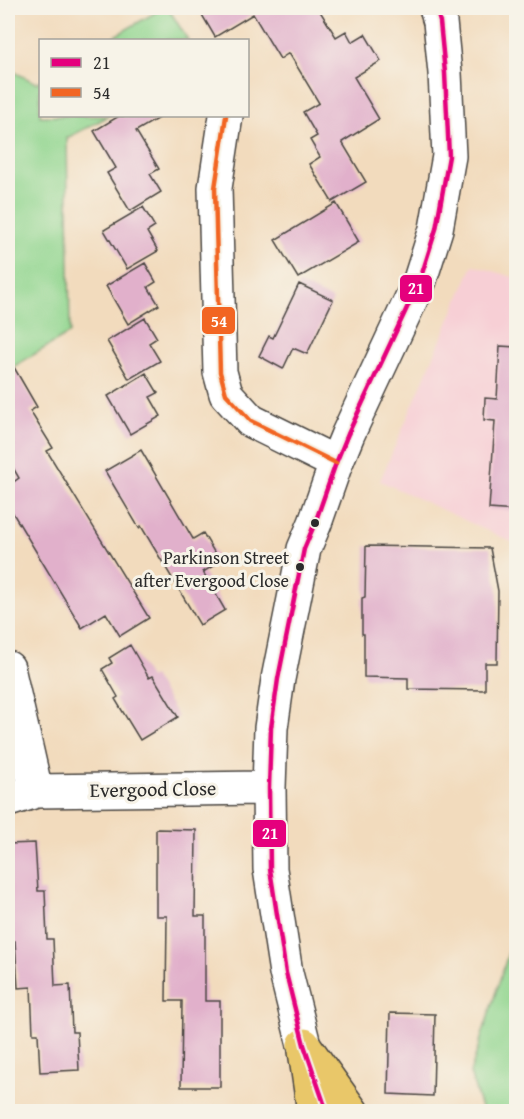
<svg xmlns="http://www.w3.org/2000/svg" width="524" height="1119" font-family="'Gentium Book Plus',serif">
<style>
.built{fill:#f7cfd5}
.green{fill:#90d58e;stroke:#5e805c;stroke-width:1.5}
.building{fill:#e1b0cb}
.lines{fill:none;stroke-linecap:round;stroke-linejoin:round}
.minor-casing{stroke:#494541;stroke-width:36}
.major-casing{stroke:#494541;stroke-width:36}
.minor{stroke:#fff;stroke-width:33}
.major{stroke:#e9c769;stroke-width:33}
.bus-1-casing{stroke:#f7f3e8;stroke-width:9}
.bus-2-casing{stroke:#f7f3e8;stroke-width:9}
.bus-1{stroke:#e5007d;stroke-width:4.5}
.bus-2{stroke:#f26522;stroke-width:4.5}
.bus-dot{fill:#2b2b2b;stroke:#f7f3e8;stroke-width:2}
.labels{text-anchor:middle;stroke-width:6;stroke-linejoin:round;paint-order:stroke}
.bus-label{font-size:18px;fill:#2b2b2b;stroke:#f7f3e8;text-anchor:end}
.street-label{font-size:20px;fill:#2b2b2b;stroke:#f7f3e8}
.line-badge{stroke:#f7f3e8;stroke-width:2}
.badge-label{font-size:16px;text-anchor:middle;font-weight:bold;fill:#fff}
</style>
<rect width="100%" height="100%" fill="#f7f3e8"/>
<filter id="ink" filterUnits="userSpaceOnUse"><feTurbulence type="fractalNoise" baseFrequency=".0167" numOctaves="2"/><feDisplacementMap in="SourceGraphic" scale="12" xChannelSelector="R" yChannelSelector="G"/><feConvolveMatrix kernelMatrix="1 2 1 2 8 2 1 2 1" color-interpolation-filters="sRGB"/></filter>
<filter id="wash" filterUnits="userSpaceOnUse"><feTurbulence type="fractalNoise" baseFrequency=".008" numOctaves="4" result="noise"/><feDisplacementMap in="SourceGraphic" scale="24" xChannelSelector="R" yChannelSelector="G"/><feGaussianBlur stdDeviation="1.35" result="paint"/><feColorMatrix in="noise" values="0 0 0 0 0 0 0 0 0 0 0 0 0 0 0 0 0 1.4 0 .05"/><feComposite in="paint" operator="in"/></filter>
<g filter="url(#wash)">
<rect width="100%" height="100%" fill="#f2dbbd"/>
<!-- built -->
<path class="built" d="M473,265L516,278V544L380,481Z"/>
<!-- green -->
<path class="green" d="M163,8H168L188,40H108Z
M8,69L36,83L40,81V116H109L67,138L70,333L8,370Z
M516,929V1111H482L470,1073Z"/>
<g id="blocks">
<!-- building -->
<path class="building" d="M198,8H318L336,37L346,31L352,42L365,34L381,61L354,77L379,119L342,142L366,182L332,202L309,164L320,157L310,140L317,136L303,112L319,103L289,53L280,59L253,14L215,37Z
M119,116H162L136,131L159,169L150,174L161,192L130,211L107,173L116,168L94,131Z
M336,203L359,242L298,278L275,240Z
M143,207L155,227L147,232L158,251L127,269L104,230Z
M145,263L156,282L148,287L159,305L128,324L106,286Z
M299,284L333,300L307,354L293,348L283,369L259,356L269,336L273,338Z
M145,318L157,338L149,343L160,361L129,379L107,341Z
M500,346L516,347V511L489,509L495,421L484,420L485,398L497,399Z
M8,357L37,407L30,411L53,448L47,451L149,618L120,636L106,613L82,628L8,505V486L19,478L8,459Z
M146,373L158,393L150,397L161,416L130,434L108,396Z
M141,450L193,539L203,533L220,562L203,572L225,610L200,625L141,526L139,528L105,471Z
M366,546L490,548L498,591L497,663H485V690L408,689V678L364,677V634H362V598L365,597Z
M130,645L149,678L153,676L178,717L140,740L115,699L118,697L102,669L112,663L109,658Z
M156,829L196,830L195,916H205V1001H220V1087H181L182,1001H166L167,916H156Z
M35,843L38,891H45L47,939H53L55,986L70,985L72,1032H77L79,1070L40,1072L38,1034H33L31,987L18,988L15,941H9L8,844Z
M390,1013L435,1014L433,1096L388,1094Z"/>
</g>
</g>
<g filter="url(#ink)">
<use href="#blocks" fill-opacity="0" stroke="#494541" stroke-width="1.5"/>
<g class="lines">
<!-- minor casing -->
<g class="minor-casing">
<path id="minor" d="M226,116L215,188L220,372L226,394L251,421L336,463
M8,668L36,791
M8,800L36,791L269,788
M313,1073L304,1045L286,973L270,869L269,788L271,728L278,679L304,549L315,523L336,463L348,434L420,280L436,229L449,156L445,73L440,22L436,8"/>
</g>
<!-- major casing -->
<g class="major-casing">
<path id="major" d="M304,1045L352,1112
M305,1051L314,1112"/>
</g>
<!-- minor -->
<use href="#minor" class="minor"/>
<!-- major -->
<use href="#major" class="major"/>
<!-- bus-1 casing -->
<g class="bus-1-casing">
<path id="bus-1" d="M327,1112L304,1045L286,973L270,869L269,788L271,728L278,679L304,549L315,523L336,463L348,434L420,280L436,229L449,156L445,73L440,22L436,8"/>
</g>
<!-- bus-2 casing -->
<g class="bus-2-casing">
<path id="bus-2" d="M226,116L215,188L220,372L226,394L251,421L336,463"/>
</g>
<!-- bus-1 -->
<use href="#bus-1" class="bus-1"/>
<!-- bus-2 -->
<use href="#bus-2" class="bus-2"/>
</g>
</g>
<!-- markers -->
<g class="bus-dot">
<circle cx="315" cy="523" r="5"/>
<circle cx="300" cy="567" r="5"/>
</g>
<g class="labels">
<!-- bus labels -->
<g class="bus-label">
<text x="289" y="564">Parkinson Street<tspan x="289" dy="23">after Evergood Close</tspan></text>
</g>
<!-- street labels -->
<g class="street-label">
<text transform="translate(153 789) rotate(-1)" y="7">Evergood Close</text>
</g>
</g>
<g class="line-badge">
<rect x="399" y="274" width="34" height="29" rx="6" fill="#e5007d"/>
<rect x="201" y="306" width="35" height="29" rx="6" fill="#f26522"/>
<rect x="252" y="819" width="35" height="29" rx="6" fill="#e5007d"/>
</g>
<g class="badge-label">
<text x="416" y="294">21</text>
<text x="219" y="327">54</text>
<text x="270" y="839">21</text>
</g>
<!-- margin -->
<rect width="524" height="1119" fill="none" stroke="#f7f3e8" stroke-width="30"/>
<!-- legend -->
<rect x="39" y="39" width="210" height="78" fill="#f7f3e8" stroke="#a5a39c" stroke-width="1.5"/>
<rect x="51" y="58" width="30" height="9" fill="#e5007d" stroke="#a5a39c" stroke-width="1.5"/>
<text x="93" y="69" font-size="18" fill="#2b2b2b">21</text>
<rect x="51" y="88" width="30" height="9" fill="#f26522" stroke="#a5a39c" stroke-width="1.5"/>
<text x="93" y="99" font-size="18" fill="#2b2b2b">54</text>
</svg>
